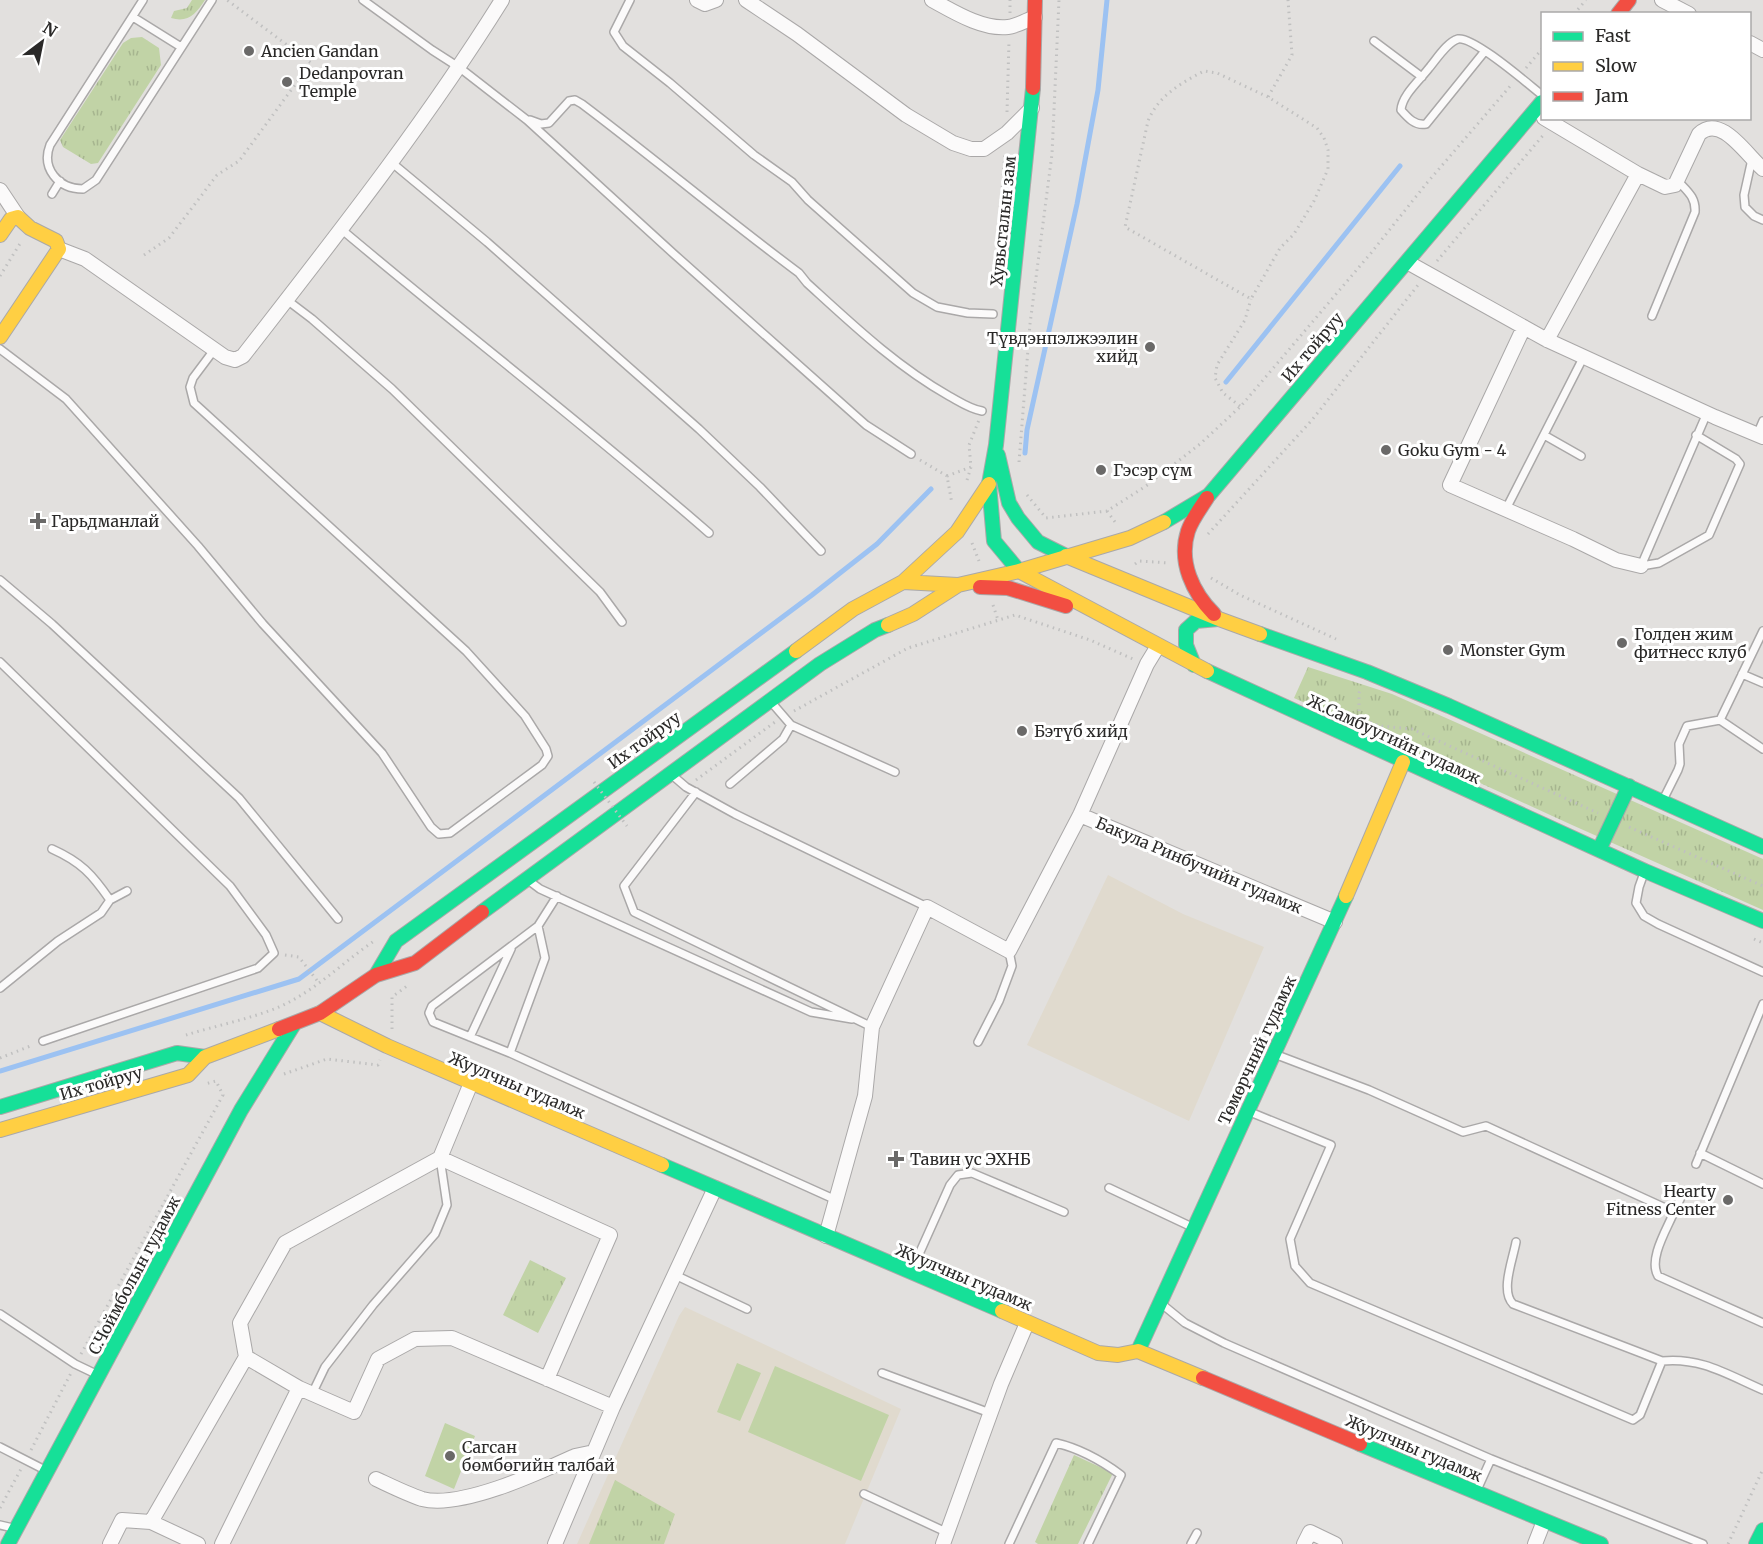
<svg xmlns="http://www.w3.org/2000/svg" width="1763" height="1544" font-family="Merriweather,serif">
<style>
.education{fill:#e0dace}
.grass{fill:url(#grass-tufts)}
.pitch{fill:#c1d3a6}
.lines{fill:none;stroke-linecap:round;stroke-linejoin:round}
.stream{stroke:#9cc2f2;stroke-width:5}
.lane-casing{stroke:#aaa8a8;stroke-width:10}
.street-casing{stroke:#aaa8a8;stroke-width:16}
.fast-casing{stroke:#aaa8a8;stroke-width:16}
.slow-casing{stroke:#aaa8a8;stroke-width:16}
.jam-casing{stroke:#aaa8a8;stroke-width:16}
.path{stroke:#c0c0c0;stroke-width:3;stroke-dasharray:1.5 4.5;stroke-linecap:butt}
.lane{stroke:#fbfafa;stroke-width:7}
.street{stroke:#fbfafa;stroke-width:14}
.fast{stroke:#16e098;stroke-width:14}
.slow{stroke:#ffcf43;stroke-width:14}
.jam{stroke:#f24e42;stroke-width:14}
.path-bridge{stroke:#c0c0c0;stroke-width:3;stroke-dasharray:1.5 4.5;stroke-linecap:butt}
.poi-dot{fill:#6a6968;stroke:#fff;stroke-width:2}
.labels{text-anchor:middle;stroke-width:6;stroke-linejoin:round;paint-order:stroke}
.poi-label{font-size:16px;fill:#2a2928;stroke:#fff;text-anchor:start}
.street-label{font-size:16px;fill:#2a2928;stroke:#fff}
</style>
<defs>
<pattern id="grass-tufts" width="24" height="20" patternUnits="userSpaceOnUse" patternTransform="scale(1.5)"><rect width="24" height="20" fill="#c1d3a6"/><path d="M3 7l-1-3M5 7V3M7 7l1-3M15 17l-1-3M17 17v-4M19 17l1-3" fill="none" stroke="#a6b58f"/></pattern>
</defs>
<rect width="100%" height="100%" fill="#e2e0de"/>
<!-- education -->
<path class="education" d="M1108,875L1183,914L1264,947L1189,1121L1027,1045Z
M685,1307L901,1409L845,1544H577L679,1316Z"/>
<!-- grass -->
<path class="grass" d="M192,0H205C196,14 188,23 171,18L174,11L187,8Z
M142,37L159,48L161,65L98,163L91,164L63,147L60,140L123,43L131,38Z
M1308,667L1392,694L1763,859V910L1572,825L1294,698Z
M530,1260L566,1278L538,1333L503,1315Z
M1074,1455L1113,1473L1078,1544H1038L1035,1542Z
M615,1480L675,1514L664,1544H589Z"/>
<!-- pitch -->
<path class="pitch" d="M737,1363L761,1373L740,1421L717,1412Z
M775,1366L889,1415L861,1481L748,1432Z
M445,1423L475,1436L454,1489L425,1476Z"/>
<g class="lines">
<!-- stream -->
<path class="stream" d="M1226,382L1400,166
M1025,453L1027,430L1077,204L1098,90L1107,0
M0,1071L299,979L812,595L877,544L931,489"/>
<!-- lane casing -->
<g class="lane-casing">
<path id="lane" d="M143,0L50,145C41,168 58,189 83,189L96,180L212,0
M363,0L432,50L460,68L527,120L675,255L866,425L911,454
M630,0L614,32L623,46L670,83L754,155L792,182L808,200L913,293L937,307L968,313L993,314
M133,17L181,47
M1374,41L1422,77
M1485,51L1426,124C1415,126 1408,118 1401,110C1402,95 1420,80 1429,68C1436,60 1447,42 1458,39C1473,36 1528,84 1542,95
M530,120L541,124L549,123L569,101L575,100L582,104C655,159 725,218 799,273L807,283C852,324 896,366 949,396C960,402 970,409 982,411
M1752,159L1744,195L1745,207L1754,216L1763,220
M391,162L487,242L699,429L760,487L821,551
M52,194L60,181
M341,229C463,332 589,428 709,533
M287,300L312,319L392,389L600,592L622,622
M1652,316L1695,212C1696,197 1687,191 1678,181
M0,349L66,399L198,546L263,624L382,753L431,827L439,834L450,833L542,765L548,756L546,749L525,716L466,651L194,403L190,387L193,378L214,350
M1544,435L1581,456
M1757,435L1763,421
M1506,509L1583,358
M1641,566L1659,563L1709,535L1740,464L1736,459L1696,435
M1641,566L1707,413
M0,580L52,624L239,798L338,919
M0,662L230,886L266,935L274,953L258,968L43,1041
M1742,674L1763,683
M772,703L791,725L895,772
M1720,720L1763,749
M672,775L686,787L735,814L927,907
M730,784L783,739L791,725
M696,792L624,886L634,912L872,1027
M1664,798L1678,770L1680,764L1679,744L1687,726L1720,720L1763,631
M52,849C81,862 92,874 110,900
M1644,873L1639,887L1636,903L1644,916L1658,924L1763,972
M528,880L540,889L811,1012L852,1019
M538,926L432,1006L429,1013L433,1022L510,1053L836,1200
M0,988L58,941L101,913L110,900L127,891
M470,1037L511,949
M978,1042L999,1001L1012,966L1009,951
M510,1053L545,958L538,926L557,896
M1277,1055L1369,1090L1463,1132L1486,1126L1674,1212C1667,1229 1648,1259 1658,1276L1763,1323
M1250,1112L1331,1145L1290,1239L1295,1266L1310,1283L1633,1420L1640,1415L1662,1361
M1700,1153L1763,1184
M1696,1164L1763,1004
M1109,1188L1194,1228
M1674,1212L1682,1195
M1516,1242C1513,1259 1500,1291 1513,1304L1662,1361C1701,1357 1728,1375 1763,1390
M911,1272L950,1185L958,1175L972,1173L1064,1212
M675,1275L747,1309
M1163,1305L1185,1323L1224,1343L1491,1459L1477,1490
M0,1314L75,1364L96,1374
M882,1373L990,1413
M312,1394L325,1367L373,1305L435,1234L447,1205L440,1158
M0,1447L45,1470
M1491,1459L1703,1544
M864,1494L946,1532
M0,1525L13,1528
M1009,1544L1056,1443C1078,1448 1102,1461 1121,1475L1088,1544
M1191,1544L1197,1533"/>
</g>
<!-- street casing -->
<g class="street-casing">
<path id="street" d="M697,0L705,4L716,0
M746,0L797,34L906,115L953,143L971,149H984L1007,133L1032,108
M932,0C954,12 983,30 1008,27C1017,26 1027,20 1035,17
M1662,0L1689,14
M1750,43L1763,50
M1544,118L1638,174L1547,340
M1638,174L1665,187L1675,185L1699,134C1721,113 1747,156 1763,169
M0,190L18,217
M59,249L85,259L225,357L235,360L243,356C333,240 424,125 502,0
M1407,262L1547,340L1715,417L1763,437
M1524,327L1450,485L1573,539L1616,560L1641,566
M1080,815L1335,922
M440,1158L610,1235L547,1379
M826,1236L865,1096L872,1027L927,907L1009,951L1080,815L1147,664L1158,646
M246,1357L299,1388L354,1412L378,1359L415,1339L452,1338L613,1407
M376,1479C391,1486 407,1494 422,1499C461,1509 538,1473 575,1456L594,1452
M151,1522L246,1357L240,1323L285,1243L440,1158L471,1083
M110,1544L122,1520L151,1522L198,1544
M222,1544L299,1388
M555,1544L613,1407L715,1188
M943,1544L1001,1384L1027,1323
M1304,1544L1310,1532L1335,1544
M1535,1544L1544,1521"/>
</g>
<!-- fast casing -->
<g class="fast-casing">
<path id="fast" d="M998,455L1009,503L1018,518L1038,542L1066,556
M1164,522L1209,495L1542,102
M1019,571L994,541L989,484L996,445L1033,88
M1260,634L1367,672L1449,706L1763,847
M1194,665L1186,645V630L1196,621L1218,619
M1207,671L1645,871L1763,921
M1599,850L1629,786
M482,912L820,664L875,630L888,625
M376,975L396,941L796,651
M0,1107L177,1053L205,1057
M662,1165L1002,1311
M1138,1351L1346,896
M1360,1444L1601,1544
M8,1544L241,1110L294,1024
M1756,1544L1763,1530"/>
</g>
<!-- slow casing -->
<g class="slow-casing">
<path id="slow" d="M0,235L11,219L18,217L30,228L56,241L59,249L0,337
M1066,556L1219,619L1260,634
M1019,571L1207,671
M903,582L957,532L989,484
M888,625L913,614L958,585
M796,651L853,609L903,582L958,585L1019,571L1130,538L1164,522
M1346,896L1403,762
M320,1013L387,1046L662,1165
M0,1130L188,1075L205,1057L279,1029
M1002,1311L1098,1353L1118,1355L1138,1351L1203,1378"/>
</g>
<!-- jam casing -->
<g class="jam-casing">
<path id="jam" d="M1618,14L1629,0
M1033,88L1035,0
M1207,498C1200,509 1192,519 1188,531C1178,562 1193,593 1214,614
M980,587L1008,588L1066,606
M279,1029L320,1013L376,975L415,963L482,912
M1203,1378L1360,1444"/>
</g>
<!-- path -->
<path class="path" d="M1010,13V0
M1574,14L1586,0
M1526,68L1542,49
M1268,97L1217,73L1204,71C1181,83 1158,96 1148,121L1125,227L1251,299L1280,248L1294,234L1314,201L1328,169V150L1324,138L1317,128L1268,97L1292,55L1288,0
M1007,112L1009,41
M999,229L1005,152
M144,255L169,238L217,175L239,161L311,63L227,0
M1437,261L1545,133
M0,276L21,242
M1240,406L1223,393L1215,378L1217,365L1245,320L1251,299
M920,460L947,476L952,504
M1019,462L1030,324L1052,154L1059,0
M947,476L971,467
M967,480L971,467L969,445L979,420
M1027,495L1046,518L1107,511L1146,486L1200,444L1241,406L1371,253L1426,184L1512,84
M1107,511L1115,522
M1208,534L1312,420L1418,285
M972,543L979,561
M1135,564L1139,561L1169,563
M1211,578L1240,595L1336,639
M993,605L998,620
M794,711L908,648L1015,615L1090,640L1133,659
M1359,717V693L1361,688
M1359,718L1380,726L1412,729L1598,813
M696,780L775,722
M1629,827L1763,886
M1754,939L1763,943
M285,955L299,957L319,983
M392,1029V997L407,986
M186,1035C215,1026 253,1018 279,1007C315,991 342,963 374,941
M0,1058L33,1045
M284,1074L327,1059L378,1065L380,1060
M81,1354L223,1095L216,1081L205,1084
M31,1450L71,1373
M0,1508L21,1469
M1728,1544L1763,1469"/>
<!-- lane -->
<use href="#lane" class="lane"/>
<!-- street -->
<use href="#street" class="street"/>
<!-- fast -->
<use href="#fast" class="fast"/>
<!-- slow -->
<use href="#slow" class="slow"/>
<!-- jam -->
<use href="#jam" class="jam"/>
<!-- path-bridge -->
<path class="path-bridge" d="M594,782L627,826"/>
</g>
<!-- markers -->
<g class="poi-dot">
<circle cx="249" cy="51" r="6"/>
<circle cx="287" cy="82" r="6"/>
<circle cx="1150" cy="347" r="6"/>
<circle cx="1386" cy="450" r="6"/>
<circle cx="1101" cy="470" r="6"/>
<path d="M35 512h6v6h6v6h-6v6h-6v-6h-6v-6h6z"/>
<circle cx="1622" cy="643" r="6"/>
<circle cx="1448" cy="650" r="6"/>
<circle cx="1022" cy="731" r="6"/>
<path d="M893 1150h6v6h6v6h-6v6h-6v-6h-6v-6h6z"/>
<circle cx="1728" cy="1200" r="6"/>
<circle cx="450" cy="1456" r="6"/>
</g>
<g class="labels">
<!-- poi labels -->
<g class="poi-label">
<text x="261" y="57">Ancien Gandan</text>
<text x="299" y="79">Dedanpovran<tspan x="299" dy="18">Temple</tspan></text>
<text x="1138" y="344" text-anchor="end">Түвдэнпэлжээлин<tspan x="1138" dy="18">хийд</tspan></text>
<text x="1398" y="456">Goku Gym - 4</text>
<text x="1113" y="476">Гэсэр сүм</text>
<text x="51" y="527">Гарьдманлай</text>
<text x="1634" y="640">Голден жим<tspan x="1634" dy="18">фитнесс клуб</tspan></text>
<text x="1460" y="656">Monster Gym</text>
<text x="1034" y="737">Бэтүб хийд</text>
<text x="910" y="1165">Тавин ус ЭХНБ</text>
<text x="1716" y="1197" text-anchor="end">Hearty<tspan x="1716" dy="18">Fitness Center</tspan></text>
<text x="462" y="1453">Сагсан<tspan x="462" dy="18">бөмбөгийн талбай</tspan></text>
</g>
<!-- street labels -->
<g class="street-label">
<text transform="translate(1003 221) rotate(-84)" y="6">Хувьсгалын зам</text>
<text transform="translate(1312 347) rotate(-50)" y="6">Их тойруу</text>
<text transform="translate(1394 739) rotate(25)" y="6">Ж.Самбуугийн гудамж</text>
<text transform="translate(644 740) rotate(-36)" y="6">Их тойруу</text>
<text transform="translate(1199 865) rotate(23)" y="6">Бакула Ринбучийн гудамж</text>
<text transform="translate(1257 1050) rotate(-65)" y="6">Төмөрчний гудамж</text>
<text transform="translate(101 1083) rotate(-16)" y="6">Их тойруу</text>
<text transform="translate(517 1085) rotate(23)" y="6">Жуулчны гудамж</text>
<text transform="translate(134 1275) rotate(-62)" y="6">С.Чоймболын гудамж</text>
<text transform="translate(964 1277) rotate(23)" y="6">Жуулчны гудамж</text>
<text transform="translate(1414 1448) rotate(23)" y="6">Жуулчны гудамж</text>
</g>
</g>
<!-- legend -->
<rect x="1541" y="12" width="210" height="108" fill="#ffffff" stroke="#aaa9a9" stroke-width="1.5"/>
<rect x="1553" y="32" width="30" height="9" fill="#16e098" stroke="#aaa9a9" stroke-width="1.5"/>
<text x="1595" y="42" font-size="18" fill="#2a2928">Fast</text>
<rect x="1553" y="62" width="30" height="9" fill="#ffcf43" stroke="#aaa9a9" stroke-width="1.5"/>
<text x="1595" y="72" font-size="18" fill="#2a2928">Slow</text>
<rect x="1553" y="92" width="30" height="9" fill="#f24e42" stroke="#aaa9a9" stroke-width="1.5"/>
<text x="1595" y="102" font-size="18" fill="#2a2928">Jam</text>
<!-- north arrow -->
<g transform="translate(42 42) rotate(32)" stroke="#ffffff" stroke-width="4.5" paint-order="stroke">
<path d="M0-4.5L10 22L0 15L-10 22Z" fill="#2a2928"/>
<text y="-9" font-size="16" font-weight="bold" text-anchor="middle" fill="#2a2928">N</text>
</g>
</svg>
